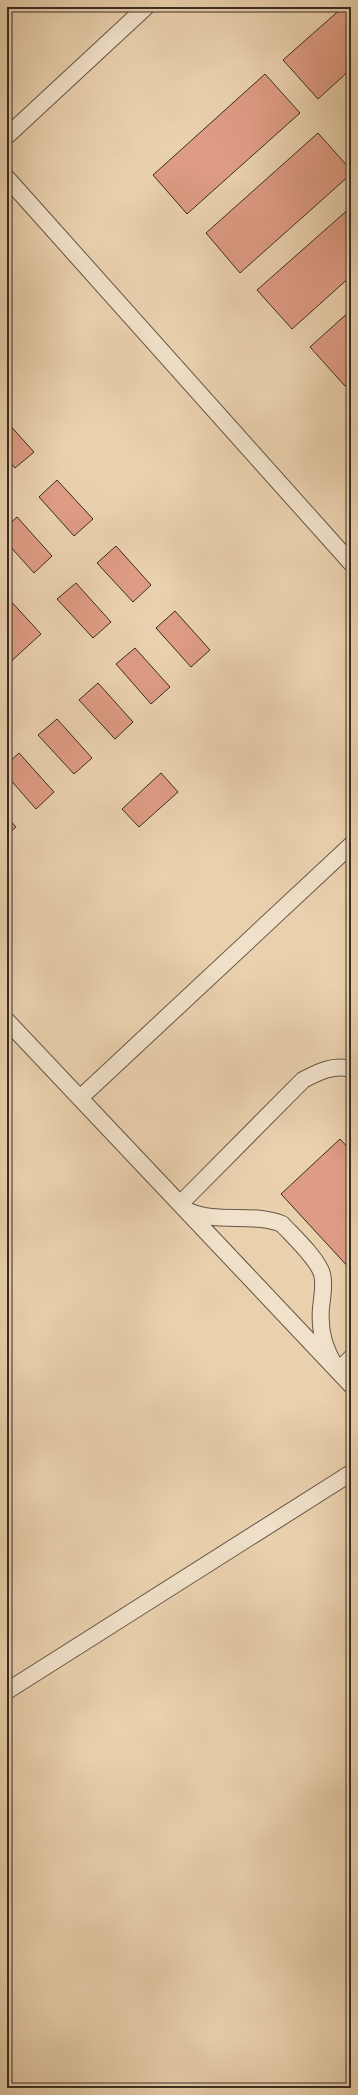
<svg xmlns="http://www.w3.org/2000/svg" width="358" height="2095" font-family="'IM FELL DW Pica',serif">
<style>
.building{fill:#de9c84;stroke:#392c23}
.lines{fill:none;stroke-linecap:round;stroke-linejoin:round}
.service-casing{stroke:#655546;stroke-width:18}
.service{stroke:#f1e1ca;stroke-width:16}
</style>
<rect width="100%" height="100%" fill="#ead1ae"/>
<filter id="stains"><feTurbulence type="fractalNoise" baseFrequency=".005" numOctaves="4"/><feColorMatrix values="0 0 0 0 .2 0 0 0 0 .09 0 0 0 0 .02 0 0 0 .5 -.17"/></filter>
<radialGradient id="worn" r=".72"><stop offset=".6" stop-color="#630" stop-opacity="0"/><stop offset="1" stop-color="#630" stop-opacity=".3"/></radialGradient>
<!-- building -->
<path class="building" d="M343,7H351V69L318,99L283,60Z
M265,74L300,113L187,214L153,175Z
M318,133L351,170V174L240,273L206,233Z
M351,207V276L292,329L257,290Z
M351,310V380L345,386L310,347Z
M7,422L34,452L15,468L7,459Z
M57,480L93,519L74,536L39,497Z
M17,517L52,556L34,573L7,543V526Z
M116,546L151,585L133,602L97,563Z
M76,583L111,622L93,638L57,599Z
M7,597L41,634L7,665Z
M175,611L210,650L191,667L156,628Z
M135,648L170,687L151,704L116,664Z
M98,683L133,722L115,739L79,700Z
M57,719L92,758L74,774L38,735Z
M19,753L54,792L36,809L7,776V764Z
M161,773L178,792L139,827L122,809Z
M7,817L16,827L7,835Z
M340,1139L351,1151V1270L281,1194Z"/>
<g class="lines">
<!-- service casing -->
<g class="service-casing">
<path id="service" d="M7,136L146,7
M7,178L351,563
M7,1021L351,1385
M80,1098L351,845
M180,1204L303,1080C318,1072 334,1064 351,1069
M188,1211C218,1224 252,1212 282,1224C293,1236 318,1259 322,1274C325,1285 322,1297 321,1308C319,1333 325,1350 338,1371L351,1358
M7,1691L351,1473"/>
</g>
<!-- service -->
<use href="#service" class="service"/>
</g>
<!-- margin -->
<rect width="358" height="2095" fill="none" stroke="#ead1ae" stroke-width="24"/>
<rect x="8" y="8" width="342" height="2079" fill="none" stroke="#392c23" stroke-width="2"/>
<rect x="12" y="12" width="334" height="2071" fill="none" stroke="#392c23"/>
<rect width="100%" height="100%" filter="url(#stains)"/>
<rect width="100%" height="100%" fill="url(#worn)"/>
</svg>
